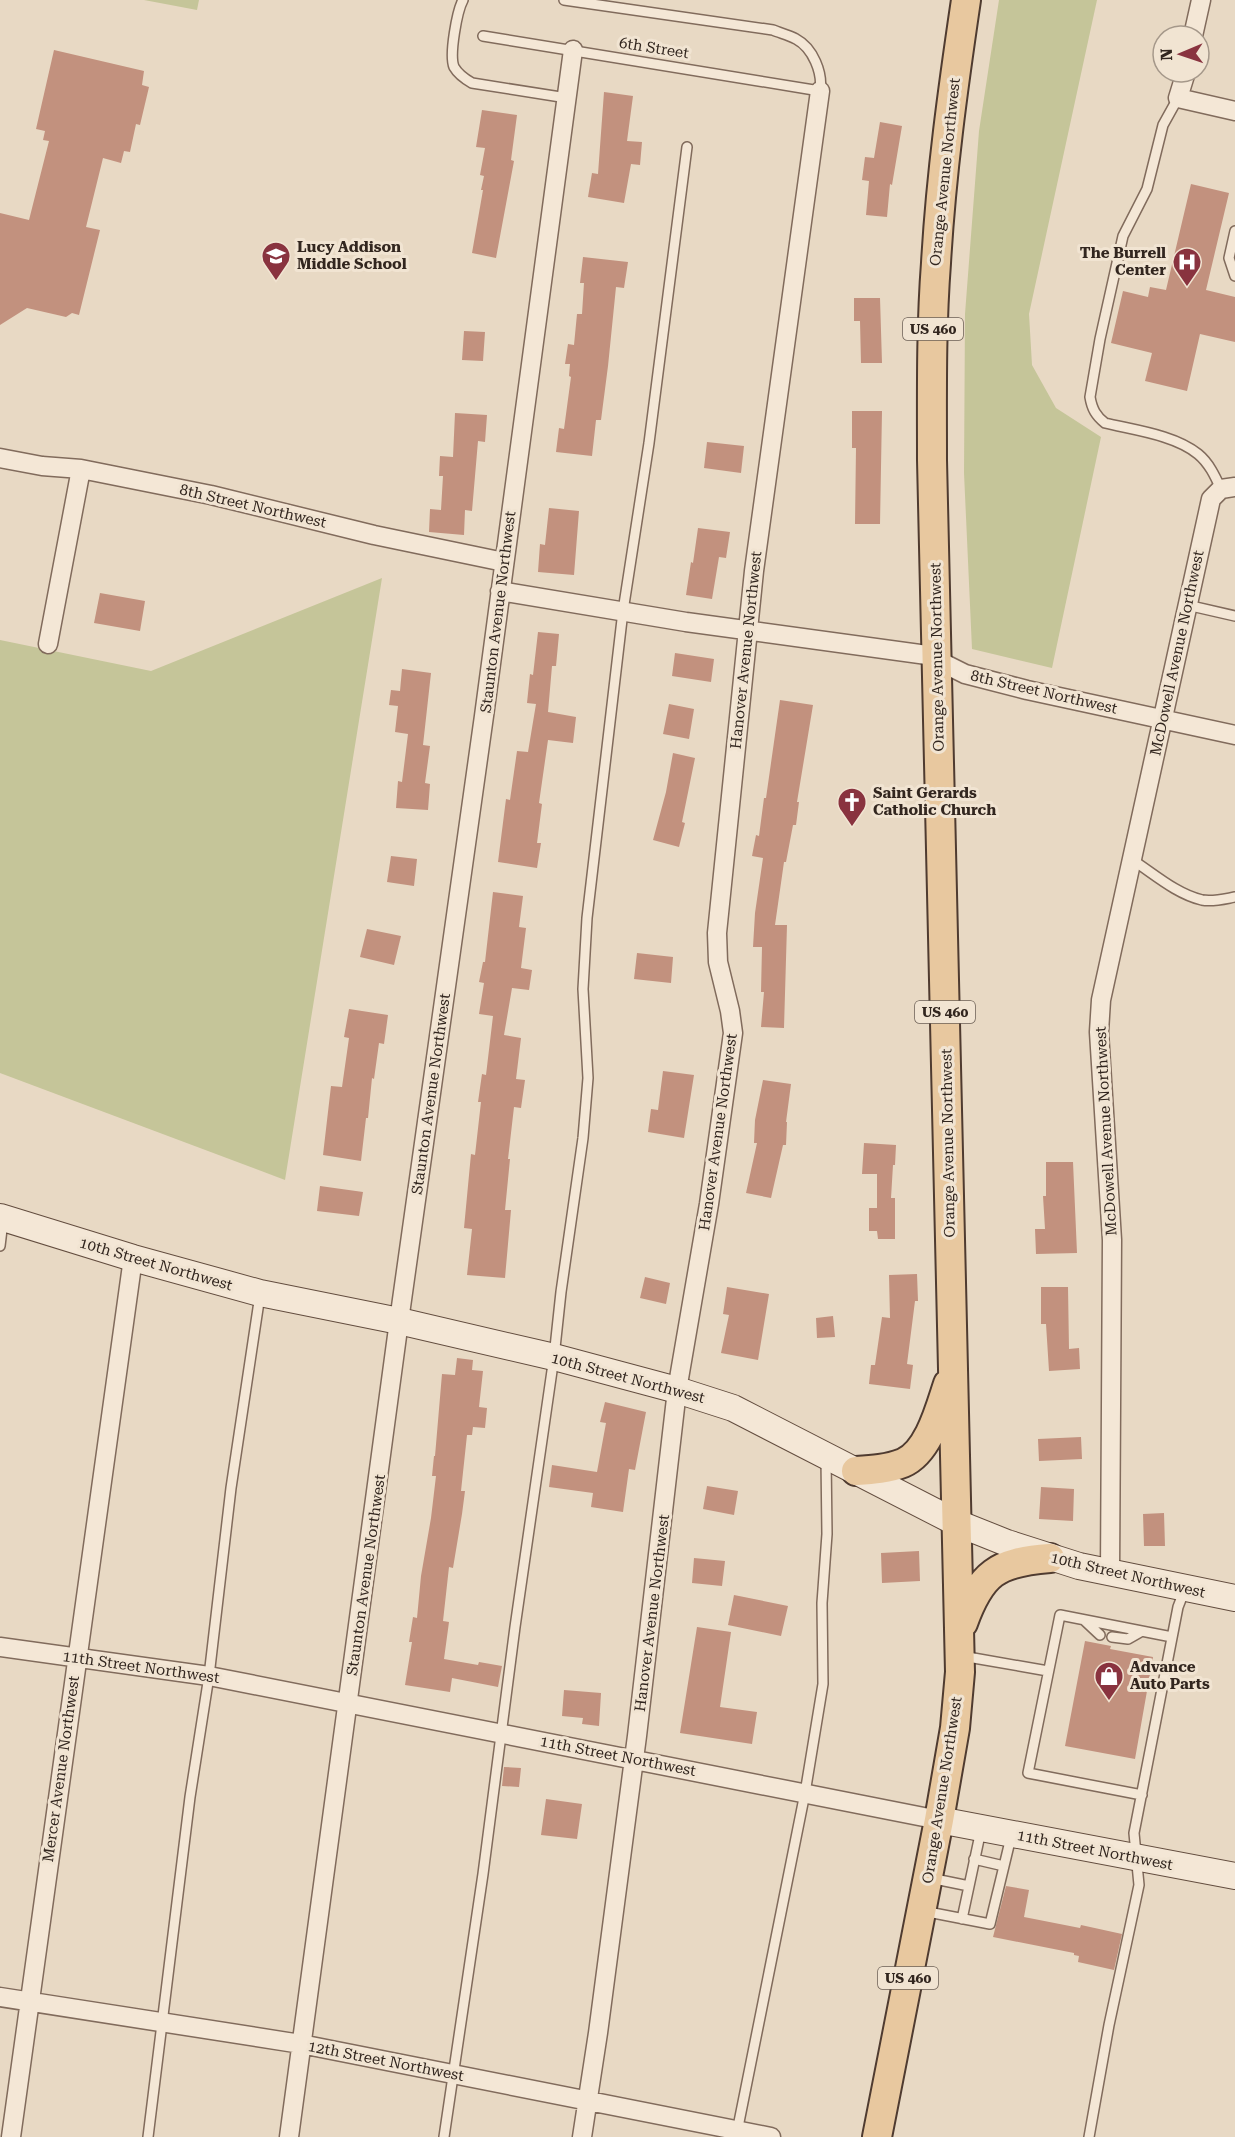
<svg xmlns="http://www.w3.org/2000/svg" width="1235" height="2137" font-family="'Roboto Serif',serif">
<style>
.green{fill:#c5c599}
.building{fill:#c2917e}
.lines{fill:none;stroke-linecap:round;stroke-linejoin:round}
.lane-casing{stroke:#816b5c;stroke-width:12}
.street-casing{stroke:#816b5c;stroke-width:21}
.secondary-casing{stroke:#634d3f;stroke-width:28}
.primary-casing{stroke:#4f3b30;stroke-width:32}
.lane{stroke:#f4e7d6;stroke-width:9}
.street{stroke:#f4e7d6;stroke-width:18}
.secondary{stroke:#f4e7d6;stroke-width:26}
.primary{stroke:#e8c89f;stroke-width:28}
.labels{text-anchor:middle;stroke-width:6;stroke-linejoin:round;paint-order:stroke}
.shield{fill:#f1e4d2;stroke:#6b5f55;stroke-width:1.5}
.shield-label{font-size:14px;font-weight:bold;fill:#32261f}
.street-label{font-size:15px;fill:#32261f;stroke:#f1e4d2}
.poi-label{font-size:15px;font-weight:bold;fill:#32261f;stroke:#f1e4d2;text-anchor:start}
</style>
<rect width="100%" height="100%" fill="#e8d9c4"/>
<!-- green -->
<path class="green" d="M144,0H199L197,10Z
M999,0H1097L1029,314L1032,365L1056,408L1101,437L1052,668L972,649L964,473L965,314L979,131Z
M382,578L285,1180L0,1073V640L151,671Z"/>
<!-- building -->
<path class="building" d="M54,50L144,71L142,85L149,87L140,125L136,124L130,152L124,151L121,163L103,158L86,227L100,230L79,315L72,313L66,317L27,308L0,325V213L29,220L49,141L43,140L45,131L36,129Z
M604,92L633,96L627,141L642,142L640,165L631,164L624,203L588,197L592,173L598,174Z
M482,110L517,115L511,160L514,161L496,258L472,253L483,190H481L484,176L480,175L485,148L476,147Z
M880,122L902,126L892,185L890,184L887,217L866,215L869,181L862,180L865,157L874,158Z
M1191,184L1229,193L1206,290L1235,297V342L1200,334L1187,391L1145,381L1152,353L1111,343L1123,291L1148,297L1150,287L1166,290Z
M583,257L628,262L624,288L616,287L608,366L601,420H596L592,456L556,452L559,428L564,429L571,377L569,376L570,364H565L568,344L574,345L577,314H582L584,283H580Z
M854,298H880L882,363H861L860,321H854Z
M464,331L485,332L483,361L462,360Z
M852,411H882L880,524H855L856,448H852Z
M455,413L487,415L485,442L478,441L472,511L465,510L464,535L429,532L430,509L441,510L443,476H439L440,456L453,457Z
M707,442L744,446L741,473L704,468Z
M549,508L579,511L574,575L538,572L540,544L545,545Z
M698,528L730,532L726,558L719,557L712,599L686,595L691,562L693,563Z
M100,593L145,601L140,631L94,623Z
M538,632L559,634L556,666H552L548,712L576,717L573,743L548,740L539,803L542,804L537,843H541L537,868L498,862L506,799L510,800L517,751L528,752L536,704L527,703L530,674L533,675Z
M675,653L714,659L711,682L672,676Z
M402,669L431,673L423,745L430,746L425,783L430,784L428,810L396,808L398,781L402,782L408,734L395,732L398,706L389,705L391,690L400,691Z
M780,700L813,705L797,802H799L796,825H793L786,862H784L775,925H787L784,1028L761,1027L764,992H761L762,947H753L755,913L763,858L752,856L756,835L759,836L764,798H766Z
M669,704L694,709L689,739L663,734Z
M673,753L695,758L682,822L685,823L679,847L653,840L666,792Z
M391,856L417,859L414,886L387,882Z
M493,892L523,896L519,927L526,928L521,968L532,970L529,990L512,988L504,1035L521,1038L516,1079L525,1080L521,1108L514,1107L508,1159H510L505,1210H511L505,1278L467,1275L472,1229L464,1228L471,1154L475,1155L481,1102H478L482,1074L486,1075L493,1016L479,1014L484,983L479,982L483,962H485Z
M367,929L401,936L394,965L360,957Z
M637,953L673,957L671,983L634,979Z
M349,1009L388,1015L384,1044L379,1043L374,1079L372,1078L368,1118H366L361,1161L323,1155L331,1086L342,1087L349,1038L344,1037Z
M663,1071L694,1075L684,1138L648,1132L651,1109L658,1110Z
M763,1080L791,1084L786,1122H787L786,1145H783L771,1198L746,1193L757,1143H754L755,1120Z
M864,1143L896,1145L895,1165H893L891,1198H895V1239H878L877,1231H869V1208H877V1174H862Z
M1046,1162H1073L1077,1253L1036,1254L1035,1229H1045L1043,1196H1046Z
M320,1186L363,1192L359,1216L317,1211Z
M917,1274L918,1301H915L907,1364L913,1365L910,1389L869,1384L871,1365H875L882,1317L890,1318L889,1275Z
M645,1277L670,1283L666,1304L640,1298Z
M727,1287L769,1294L758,1360L721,1353L729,1315L723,1314Z
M1041,1287H1068L1069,1349L1079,1348L1080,1369L1049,1371L1046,1324H1041Z
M833,1316L835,1337L817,1338L816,1318Z
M457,1358L473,1360L472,1370L483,1371L479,1407L487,1408L485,1428L473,1427L472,1435H467L461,1491H465L462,1514L453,1568L449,1567L443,1621L449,1622L444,1659L478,1665L479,1662L502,1666L498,1687L452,1678L450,1692L405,1685L412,1642H409L413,1617L417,1618L421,1576L431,1518L436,1476H432L434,1456H435L442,1374L455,1375Z
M605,1402L646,1412L635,1470L629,1469L623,1512L591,1507L593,1493L549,1487L552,1465L597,1472L606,1423L600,1422Z
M1081,1437L1082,1459L1039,1461L1038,1439Z
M707,1486L738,1491L734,1515L703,1509Z
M1041,1487L1074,1489L1073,1521L1039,1519Z
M1164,1513L1165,1546H1144L1143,1514Z
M919,1551L920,1581L882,1583L881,1553Z
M694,1558L725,1561L722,1586L692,1583Z
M734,1595L788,1606L781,1636L728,1625Z
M697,1627L731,1632L720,1707L757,1712L752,1744L680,1733Z
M1085,1641L1111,1646L1110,1649L1153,1657L1135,1759L1065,1746Z
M564,1690L601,1693L599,1726L582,1724L583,1718L562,1716Z
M504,1767L521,1768L519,1787L502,1786Z
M546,1799L582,1804L577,1839L541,1835Z
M1006,1886L1029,1890L1024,1917L1080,1928L1081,1925L1122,1934L1114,1970L1078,1962L1079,1956L1074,1955V1953L993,1937Z"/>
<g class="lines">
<!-- lane casing -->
<g class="lane-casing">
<path id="lane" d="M463,0C457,11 449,55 454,67C458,74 465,79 472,83L567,98
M483,36L820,91C823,73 813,48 796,39C789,35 780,33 773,30L564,0
M1178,98L1163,125L1147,189L1123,236L1100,339L1090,397C1092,409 1096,416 1105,423C1134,430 1175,435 1198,454C1209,463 1215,476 1221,489
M1235,231L1229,258L1235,276
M1187,605L1235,616
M1131,859C1153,873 1176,894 1202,900C1213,902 1224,899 1235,897
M0,1246L3,1221
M1084,1620L1100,1635
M1112,1637L1128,1639L1142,1631
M962,1656L1048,1671
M1142,1795L1028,1773L1060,1615L1172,1637
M974,1859L1004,1866
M930,1878L969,1886
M923,1911L990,1924L1011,1837
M962,1919L981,1830
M737,2132L805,1793L823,1684L822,1603L827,1534L826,1458
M148,2137L190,1797L209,1676L231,1488L260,1295
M444,2137L483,1874L515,1627L554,1357L561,1292L583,1138L588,1078L583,989L587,918L623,611L649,443L687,147
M1089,2137L1109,2025L1139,1885L1134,1833L1178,1607L1185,1589"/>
</g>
<!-- street casing -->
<g class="street-casing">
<path id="street" d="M1193,36L1201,0
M1186,72L1178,98L1235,111
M0,458L42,466L81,469L211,495L374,535L504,562
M500,591L686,622L927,655L965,674L1027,690L1235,735
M48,644L81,469
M1110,1573L1112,1240L1099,1032L1101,1000L1211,499L1221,489L1235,487
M0,1647L209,1676L939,1820
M0,1997L301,2044L771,2137
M11,2137L133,1258
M289,2137L399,1321L484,716L573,50
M582,2137L598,2033L637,1736L677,1390L709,1204L733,1033L730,1011L718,962L717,933L754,571L820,91"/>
</g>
<!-- secondary casing -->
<g class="secondary-casing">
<path id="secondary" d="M0,1217L133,1258L260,1293L399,1321L554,1357L677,1390L733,1408L957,1523L1007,1543L1079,1566L1235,1598
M939,1820L1235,1876"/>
</g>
<!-- primary casing -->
<g class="primary-casing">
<path id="primary" d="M856,1471C872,1470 888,1469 903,1463C929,1452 940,1408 948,1384
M963,1623C981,1573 997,1562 1050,1558
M877,2137L939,1820L955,1728L960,1672L932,460C932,394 931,329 936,263C941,175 953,88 966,0"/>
</g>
<!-- lane -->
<use href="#lane" class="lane"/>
<!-- street -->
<use href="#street" class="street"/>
<!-- secondary -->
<use href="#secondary" class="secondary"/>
<!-- primary -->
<use href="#primary" class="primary"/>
</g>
<!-- icons -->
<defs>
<g id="school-pin" transform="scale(1.5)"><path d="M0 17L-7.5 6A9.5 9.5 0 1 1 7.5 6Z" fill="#89333f" stroke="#f1e4d2"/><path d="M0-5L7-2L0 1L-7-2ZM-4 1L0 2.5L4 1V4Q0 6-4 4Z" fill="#fff"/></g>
<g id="hospital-pin" transform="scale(1.5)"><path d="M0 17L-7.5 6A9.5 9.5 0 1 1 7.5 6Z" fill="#89333f" stroke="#f1e4d2"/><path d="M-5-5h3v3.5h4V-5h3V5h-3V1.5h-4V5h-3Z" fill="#fff"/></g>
<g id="church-pin" transform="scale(1.5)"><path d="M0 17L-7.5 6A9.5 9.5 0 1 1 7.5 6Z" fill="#89333f" stroke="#f1e4d2"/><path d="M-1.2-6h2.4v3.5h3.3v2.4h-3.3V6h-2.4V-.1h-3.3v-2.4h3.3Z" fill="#fff"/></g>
<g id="shop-pin" transform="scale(1.5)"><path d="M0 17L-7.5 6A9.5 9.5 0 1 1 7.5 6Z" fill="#89333f" stroke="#f1e4d2"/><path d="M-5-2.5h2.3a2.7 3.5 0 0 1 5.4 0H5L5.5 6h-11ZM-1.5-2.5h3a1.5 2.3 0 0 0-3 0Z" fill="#fff"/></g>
</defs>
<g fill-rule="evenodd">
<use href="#school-pin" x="276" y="256"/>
<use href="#hospital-pin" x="1187" y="262"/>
<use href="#church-pin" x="852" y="802"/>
<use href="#shop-pin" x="1109" y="1676"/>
</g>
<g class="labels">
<!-- shield labels -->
<g class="shield">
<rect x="903" y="318" width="60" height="22" rx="4.5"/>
<rect x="915" y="1001" width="60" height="22" rx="4.5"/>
<rect x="878" y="1967" width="60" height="22" rx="4.5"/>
</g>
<g class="shield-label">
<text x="933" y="334">US 460</text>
<text x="945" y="1017">US 460</text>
<text x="908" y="1983">US 460</text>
</g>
<!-- street labels -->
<g class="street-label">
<text transform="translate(654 48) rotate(9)" y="5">6th Street</text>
<text transform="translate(945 172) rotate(-84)" y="5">Orange Avenue Northwest</text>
<text transform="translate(253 506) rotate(13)" y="5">8th Street Northwest</text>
<text transform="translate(498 612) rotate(-83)" y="5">Staunton Avenue Northwest</text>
<text transform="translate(746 650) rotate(-84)" y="5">Hanover Avenue Northwest</text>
<text transform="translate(1177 653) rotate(-78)" y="5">McDowell Avenue Northwest</text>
<text transform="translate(937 657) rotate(-91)" y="5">Orange Avenue Northwest</text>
<text transform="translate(1044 692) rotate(13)" y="5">8th Street Northwest</text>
<text transform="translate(431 1094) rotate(-82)" y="5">Staunton Avenue Northwest</text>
<text transform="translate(1106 1131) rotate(-93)" y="5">McDowell Avenue Northwest</text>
<text transform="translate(718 1132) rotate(-82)" y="5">Hanover Avenue Northwest</text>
<text transform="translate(948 1143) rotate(-91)" y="5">Orange Avenue Northwest</text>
<text transform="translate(156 1264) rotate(16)" y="5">10th Street Northwest</text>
<text transform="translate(628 1378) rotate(15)" y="5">10th Street Northwest</text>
<text transform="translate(366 1575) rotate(-82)" y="5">Staunton Avenue Northwest</text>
<text transform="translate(1128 1575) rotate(13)" y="5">10th Street Northwest</text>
<text transform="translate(652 1613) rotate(-83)" y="5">Hanover Avenue Northwest</text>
<text transform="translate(141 1667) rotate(8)" y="5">11th Street Northwest</text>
<text transform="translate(618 1756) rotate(11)" y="5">11th Street Northwest</text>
<text transform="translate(61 1769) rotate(-82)" y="5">Mercer Avenue Northwest</text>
<text transform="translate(942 1790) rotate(-81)" y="5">Orange Avenue Northwest</text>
<text transform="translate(1095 1850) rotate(11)" y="5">11th Street Northwest</text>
<text transform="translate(386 2061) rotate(11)" y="5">12th Street Northwest</text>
</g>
<!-- poi labels -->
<g class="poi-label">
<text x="297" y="252">Lucy Addison<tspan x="297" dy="17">Middle School</tspan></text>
<text x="1166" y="258" text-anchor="end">The Burrell<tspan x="1166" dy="17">Center</tspan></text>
<text x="873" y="798">Saint Gerards<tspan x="873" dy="17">Catholic Church</tspan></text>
<text x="1130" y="1672">Advance<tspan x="1130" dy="17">Auto Parts</tspan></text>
</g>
</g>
<!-- north arrow -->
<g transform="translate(1181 54) rotate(268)"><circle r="28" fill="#f1e4d2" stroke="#a5988a" stroke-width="1.5"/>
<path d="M0-4.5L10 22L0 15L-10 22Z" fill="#89333f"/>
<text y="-9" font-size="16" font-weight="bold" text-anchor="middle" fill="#32261f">N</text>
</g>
</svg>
